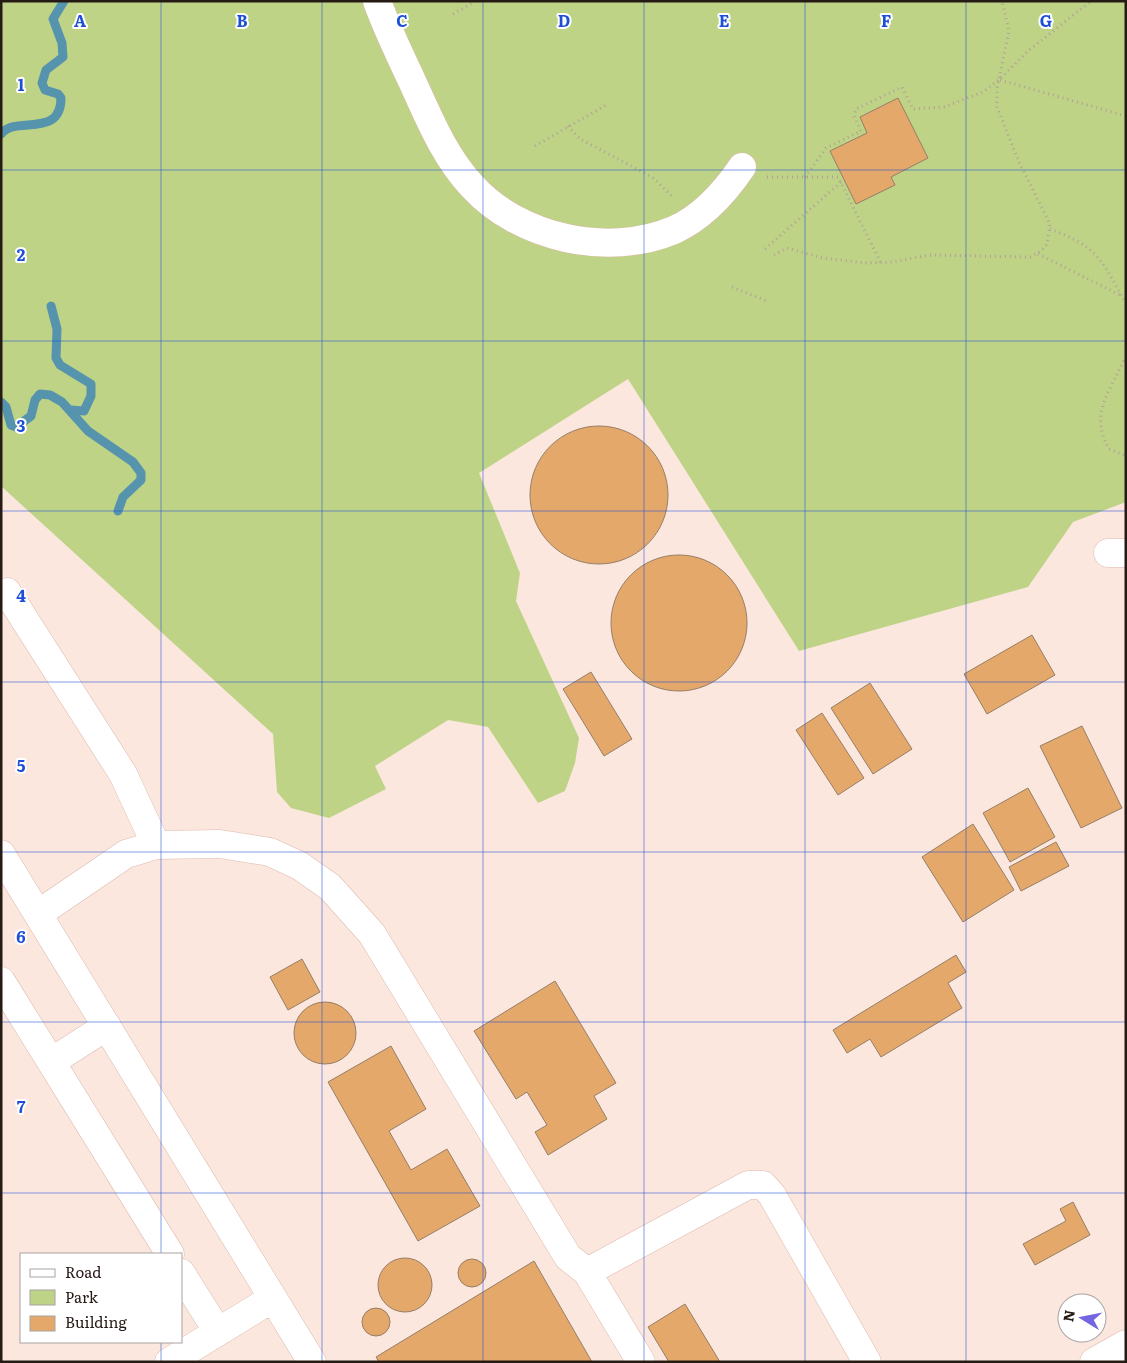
<svg xmlns="http://www.w3.org/2000/svg" width="1127" height="1363" font-family="Literata,serif">
<style>
.green{fill:#bfd386}
.lines{fill:none;stroke-linecap:round;stroke-linejoin:round}
.stream{stroke:#5694ae;stroke-width:9}
.building{fill:#e5a86b;stroke:#957e68}
.minor-casing{stroke:#dcbaac;stroke-width:29}
.path{stroke:#b2a099;stroke-width:3;stroke-dasharray:1 4;stroke-linecap:butt}
.minor{stroke:#fff;stroke-width:28}
.grid{fill:none;stroke:#1d4ed8;stroke-width:1;stroke-opacity:0.55}
.grid-label{font-size:16px;text-anchor:middle;font-weight:bold;fill:#1d4ed8;stroke:#fff;stroke-width:4;stroke-linejoin:round;paint-order:stroke}
</style>
<rect width="100%" height="100%" fill="#fce7de"/>
<!-- green -->
<path class="green" d="M1,1H1126V502L1073,522L1028,587L799,651L628,379L479,473L520,573L516,601L579,738L575,763L565,791L538,803L488,727L448,720L375,766L386,789L329,818L291,808L277,792L273,734L1,486Z"/>
<g class="lines">
<!-- stream -->
<path class="stream" d="M1,134C15,115 61,139 61,98L58,94L45,90L42,83L46,70L63,57L62,43L53,19L64,1
M51,306L57,329L56,358L60,365L91,384V396L84,411L71,410
M1,402L6,407L11,425L16,427L31,416L35,400L40,394L50,395L62,402L88,431L133,462L141,473V480L123,497L118,511"/>
</g>
<!-- building -->
<path class="building" d="M898,98L928,158L891,177L895,185L856,204L830,151L867,133L860,117Z
M530 495a69 69 0 1 1 138 0a69 69 0 1 1-138 0Z
M611 623a68 68 0 1 1 136 0a68 68 0 1 1-136 0Z
M1032,635L1055,675L987,714L964,674Z
M591,672L632,739L604,756L563,689Z
M870,683L912,749L873,774L831,708Z
M822,713L864,778L838,795L796,730Z
M1082,726L1122,808L1081,828L1040,746Z
M1028,788L1055,837L1010,862L983,813Z
M973,824L1014,890L963,922L922,857Z
M1056,842L1069,866L1021,891L1009,867Z
M956,955L966,972L948,983L962,1008L881,1057L870,1039L847,1053L833,1030Z
M302,959L320,992L288,1010L270,977Z
M555,981L616,1083L594,1096L607,1119L548,1155L535,1132L547,1125L527,1092L516,1099L474,1031Z
M294 1033a31 31 0 1 1 62 0a31 31 0 1 1-62 0Z
M391,1046L426,1109L389,1131L411,1170L447,1149L480,1206L418,1241L328,1082Z
M1073,1202L1090,1235L1035,1265L1023,1244L1066,1221L1060,1209Z
M378 1285a27 27 0 1 1 54 0a27 27 0 1 1-54 0Z
M458 1273a14 14 0 1 1 28 0a14 14 0 1 1-28 0Z
M534,1261L592,1362H379L376,1357Z
M685,1304L720,1362H669L648,1327Z
M362 1322a14 14 0 1 1 28 0a14 14 0 1 1-28 0Z"/>
<g class="lines">
<!-- minor casing -->
<g class="minor-casing">
<path id="minor" d="M377,1C387,29 400,55 412,81C429,118 444,156 472,186C519,238 608,258 674,230C703,217 725,192 742,167
M1108,553H1126
M7,592L123,774L156,845
M1,854L312,1362
M38,914L126,854L156,845L220,844L270,852L300,866L330,887L372,934L568,1257L587,1272L748,1185H763L772,1195L867,1362
M1,981L170,1254
M51,1062L107,1026
M587,1272L641,1362
M181,1273L218,1332
M169,1362L273,1298
M1094,1362L1126,1344"/>
</g>
<!-- path -->
<path class="path" d="M453,14L476,1
M1000,80L1126,116
M568,126L580,139L652,177L674,198
M535,146L608,104
M767,177H838L881,263
M805,177L826,148L861,131L854,116L856,109L902,87L913,109L944,107L983,92L1000,79L1028,51L1091,1
M1050,229C1099,247 1102,261 1126,304
M765,249L841,182
M1038,254L1120,295
M774,255L787,248L823,258L865,263L892,262L929,255L1030,257L1041,251L1047,244L1050,224L1019,162L997,107V88L1009,31L1002,1
M732,287L769,302
M1126,356C1112,389 1088,412 1109,449L1126,456"/>
<!-- minor -->
<use href="#minor" class="minor"/>
</g>
<!-- grid -->
<path class="grid" d="M161,1V1254M322,1V1362M483,1V1362M644,1V1362M805,1V1362M966,1V1362M1,170H1126M1,341H1126M1,511H1126M1,682H1126M1,852H1126M1,1022H1126M1,1193H1126M161,1342V1362"/>
<g class="grid-label">
<text x="80" y="27">A</text>
<text x="242" y="27">B</text>
<text x="402" y="27">C</text>
<text x="564" y="27">D</text>
<text x="724" y="27">E</text>
<text x="886" y="27">F</text>
<text x="1046" y="27">G</text>
<text x="21" y="91">1</text>
<text x="21" y="261">2</text>
<text x="21" y="432">3</text>
<text x="21" y="602">4</text>
<text x="21" y="772">5</text>
<text x="21" y="943">6</text>
<text x="21" y="1113">7</text>
</g>
<!-- border -->
<rect width="1127" height="1363" fill="none" stroke="#261a15" stroke-width="5"/>
<!-- legend -->
<rect x="20" y="1253" width="162" height="90" fill="#ffffff" stroke="#a8a3a1"/>
<rect x="30" y="1269" width="25" height="8" fill="#ffffff" stroke="#a8a3a1"/>
<text x="65" y="1278" font-size="15" fill="#261a15">Road</text>
<rect x="30" y="1290" width="25" height="15" fill="#bfd386" stroke="#a8a3a1"/>
<text x="65" y="1303" font-size="15" fill="#261a15">Park</text>
<rect x="30" y="1316" width="25" height="15" fill="#e5a86b" stroke="#a8a3a1"/>
<text x="65" y="1328" font-size="15" fill="#261a15">Building</text>
<!-- north arrow -->
<g transform="translate(1082 1318) rotate(280)"><circle r="24" fill="#ffffff" stroke="#a8a3a1"/>
<path d="M0-4L9 19L0 12L-9 19Z" fill="#7466e1"/>
<text y="-8" font-size="14" font-weight="bold" text-anchor="middle" fill="#261a15">N</text>
</g>
</svg>
